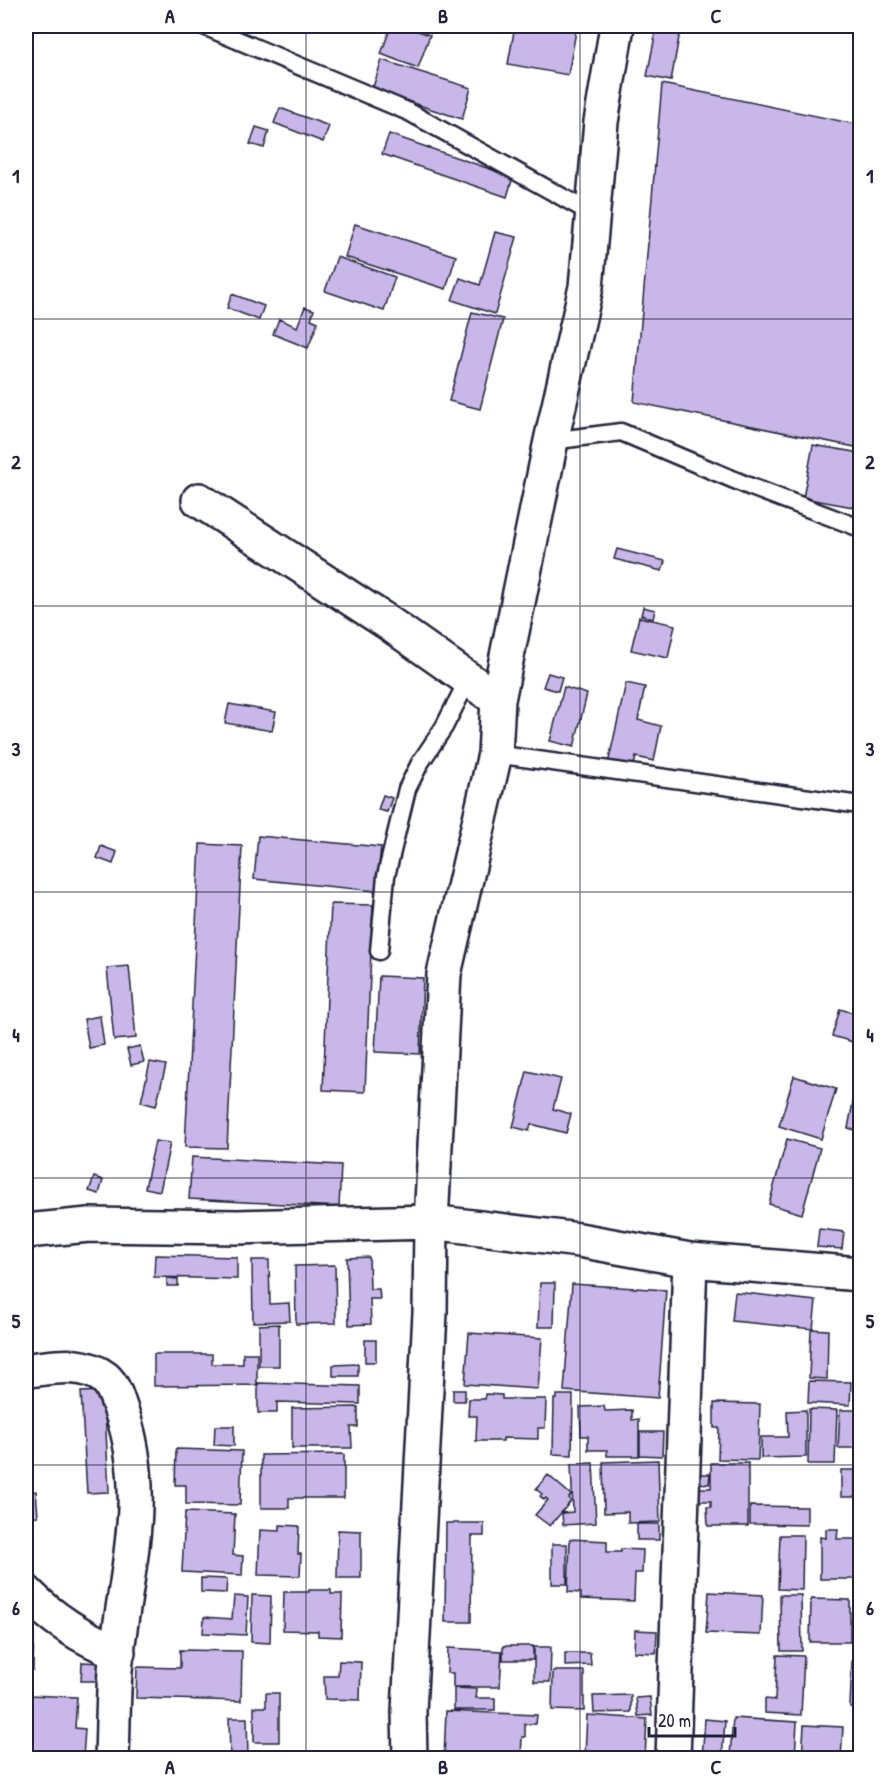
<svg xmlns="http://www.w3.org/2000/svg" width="886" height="1784" font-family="'Patrick Hand',sans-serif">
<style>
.building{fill:#c8b7e8;stroke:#22223b;stroke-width:1.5}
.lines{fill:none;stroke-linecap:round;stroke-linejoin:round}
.service-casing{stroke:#22223b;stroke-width:21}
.minor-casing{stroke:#22223b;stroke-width:38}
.service{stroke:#fff;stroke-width:16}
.minor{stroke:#fff;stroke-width:33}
.grid{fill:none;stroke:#22223b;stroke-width:1.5;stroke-opacity:0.55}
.neatline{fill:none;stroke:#22223b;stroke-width:2}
.grid-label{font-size:20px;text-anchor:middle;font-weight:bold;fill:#22223b}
</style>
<rect width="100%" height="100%" fill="#fff"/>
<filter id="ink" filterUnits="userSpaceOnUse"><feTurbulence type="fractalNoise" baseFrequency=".0167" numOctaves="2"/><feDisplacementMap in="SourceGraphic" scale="12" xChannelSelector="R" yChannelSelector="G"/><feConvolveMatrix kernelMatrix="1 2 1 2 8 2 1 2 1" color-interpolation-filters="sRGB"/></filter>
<g filter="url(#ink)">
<!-- building -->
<path class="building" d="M391,26H403L430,35L418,68L381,54Z
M515,26H577L568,75L508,64Z
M657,26H681L671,81L647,76Z
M382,60L471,88L462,119L372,90Z
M662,84L860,125V448L634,402Z
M280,108L329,126L323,142L274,123Z
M256,127L269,131L264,148L250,144Z
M389,134L513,177L507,197L382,154Z
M355,224L456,256L446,289L345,257Z
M495,232L517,237L495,314L452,300L460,278L480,285Z
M337,257L395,277L384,311L325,291Z
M232,294L264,306L259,320L227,308Z
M305,307L314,310L311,319L318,322L308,348L273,334L279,319L297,327Z
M472,312L503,319L480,409L449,401Z
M813,445L860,453L859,508L803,498Z
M617,549L665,561L662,571L614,559Z
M643,607L655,610L653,619L641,615Z
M639,617L675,625L668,658L631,650Z
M548,673L562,677L558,691L543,687Z
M626,683L645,687L638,720L661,726L654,761L636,757L633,769L608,764Z
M564,687L587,694L574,747L550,741Z
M229,704L276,712L272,731L225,723Z
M383,795L392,798L387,812L378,810Z
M258,836L381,847L376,891L254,879Z
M200,844L242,846L227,1148L185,1147Z
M101,846L117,852L113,864L97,858Z
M331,904L373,905L365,1092L323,1090Z
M129,966L136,1038L114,1040L107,968Z
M379,976L423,978L420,1054L375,1052Z
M840,1009L860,1015V1044L832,1036Z
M100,1016L104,1045L89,1048L84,1019Z
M140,1046L144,1062L131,1065L127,1049Z
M150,1062L166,1065L156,1106L141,1102Z
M527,1071L561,1079L553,1109L571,1114L566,1133L531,1124L529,1131L513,1127Z
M794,1076L836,1089L821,1139L779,1126Z
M857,1082L860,1083V1156L853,1154L858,1131L848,1128Z
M787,1139L820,1148L802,1214L769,1204Z
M155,1141L170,1143L160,1191L145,1188Z
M192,1157L341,1165L339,1207L189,1199Z
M94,1177L103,1180L99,1194L89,1191Z
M819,1229L844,1232L842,1249L817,1247Z
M155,1255L237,1257V1279L154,1277Z
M369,1257L370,1289H379L380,1299H370L371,1324L349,1325L347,1258Z
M252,1260H269L270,1304L289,1303L290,1321L253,1322Z
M335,1265L336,1323L296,1324L295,1266Z
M167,1278L178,1279V1286H167Z
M540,1283H555L554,1327H538Z
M572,1284L666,1290L658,1398L564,1391Z
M735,1292L816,1301L813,1329L732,1321Z
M279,1324V1366H259V1325Z
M855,1325L860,1326V1400H856L857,1377H853Z
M811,1329L828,1330L827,1379L809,1378Z
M469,1333L542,1338L538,1389L465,1384Z
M365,1340H376V1362H365Z
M243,1353H257V1385L154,1386V1354H212V1364H243Z
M358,1364V1376H333V1365Z
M809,1381L851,1382L850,1405L808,1403Z
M258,1383L360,1386V1404L277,1402V1413H258Z
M453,1390H465V1401H453Z
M104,1391L109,1492L87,1493L81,1392Z
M485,1394L502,1395V1399H546L545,1428H538V1439L503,1438V1441H476L477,1416H468L469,1399H485Z
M557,1395H573L572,1455L553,1454L554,1399H557Z
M714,1403L760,1404L758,1460L718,1459L719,1428H714Z
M604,1406L605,1411L632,1410V1420L639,1419V1456H607V1450H588V1436H581L580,1407Z
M358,1407V1427H351L352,1448H292V1408Z
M809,1409L837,1410L835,1464H808Z
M806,1410V1457L761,1458V1437H788L787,1411Z
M840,1410H860V1448H838Z
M215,1426H234V1446L214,1445Z
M640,1432H663L662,1456L640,1455Z
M176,1449L242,1451L240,1505L186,1504V1485H175Z
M344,1454V1498H289V1508H261V1455Z
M658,1460L660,1522L628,1523V1512L604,1513L603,1462Z
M593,1463L596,1523L563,1525L562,1513L573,1512L571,1464Z
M711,1463H748V1526H708L707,1507H711V1501H698V1488H711Z
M841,1470H855V1497H841Z
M28,1471L30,1492L36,1491L38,1516L26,1517V1472Z
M697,1474H710L709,1484L697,1483Z
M548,1475L571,1495L569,1498L571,1501L550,1526L535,1515L548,1500L546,1498L544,1500L540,1496L542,1494L536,1489Z
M750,1506L807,1507V1525L750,1524Z
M185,1512L235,1514L233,1555L243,1556L242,1575L182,1572Z
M446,1523H484V1536H472L471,1622H445Z
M637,1524H659V1540H637Z
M280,1525L299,1526L298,1554H301L300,1576L258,1575L260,1530L280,1531Z
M826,1529H838L837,1539H860V1579H820V1537L826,1538Z
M338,1530L361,1531V1578H337Z
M780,1535H803L802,1590L778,1589Z
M570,1539L607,1541V1552H621V1549L643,1550L642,1573H635L634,1601L581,1599V1593L568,1592Z
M552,1544H567V1584H552Z
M201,1578L227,1579L226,1593L201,1592Z
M309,1590H331V1594H342L341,1637L318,1636V1631L283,1630L284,1592H309Z
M709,1592L763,1595L761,1635L706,1633Z
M252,1595L271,1596L270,1643L251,1642Z
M780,1595H801L802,1651H781Z
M234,1596L248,1597L246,1635L203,1633L204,1617L232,1619Z
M811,1599L850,1600V1642H810Z
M855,1618H860V1651L853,1650Z
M26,1624H34L33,1670H26Z
M635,1630L657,1631L656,1653L634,1652Z
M503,1646H533V1660H503Z
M534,1647H551L550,1682H534Z
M448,1648L502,1651L500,1687H453V1673H447Z
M180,1650L242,1651L241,1701L136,1698L137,1667L180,1668Z
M565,1653H590L591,1665L565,1666Z
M777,1655L804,1656L801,1715L765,1713V1699L775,1700Z
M852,1660H860V1707H850Z
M339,1661L361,1662L360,1700L325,1699L324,1676H338Z
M82,1662L102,1663V1681H81Z
M553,1671H584V1711L552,1710Z
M454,1688L477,1689L476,1698H495V1710H454Z
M266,1693H279V1742H254V1707H266Z
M28,1695L77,1697L75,1728L85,1729L83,1758H26Z
M631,1695V1712L594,1713L593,1696Z
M650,1697L652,1715L638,1716L636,1698Z
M446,1711L537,1715L536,1724H525V1737H522L521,1758H444Z
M587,1715L647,1719L645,1758L585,1755Z
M229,1718H247L248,1758H230Z
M733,1718L797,1722L795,1758H747L730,1756Z
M705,1719L725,1721L722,1758H702Z
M804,1725L843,1727L841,1758H802Z"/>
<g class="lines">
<!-- service casing -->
<g class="service-casing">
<path id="service" d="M204,26L409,112L591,213
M551,441L621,432L751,487L860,528
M495,754L860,805
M379,951L386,876L407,789L420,763L444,727L468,680"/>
</g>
<!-- minor casing -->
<g class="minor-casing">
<path id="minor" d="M199,500L387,622L498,700
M26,1231L89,1225L238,1227L431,1222L579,1240L690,1260L860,1274
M26,1370C52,1368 82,1360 105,1378C114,1386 117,1399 121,1410C153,1500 122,1582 115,1672C113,1701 113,1730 112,1758
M26,1592C53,1620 82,1638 118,1652
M410,1758L409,1711L430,1313L431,1222L444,974L495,754L498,700L551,441L586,287L601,122L617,26
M673,1758L690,1260"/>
</g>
<!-- service -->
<use href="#service" class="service"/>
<!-- minor -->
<use href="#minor" class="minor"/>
</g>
</g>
<!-- grid -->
<path class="grid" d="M306,26V1758M580,26V1758M26,319H860M26,606H860M26,892H860M26,1178H860M26,1465H860"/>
<!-- margin -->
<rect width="886" height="1784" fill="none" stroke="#fff" stroke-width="66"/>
<!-- scale -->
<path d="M649 1727v9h86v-9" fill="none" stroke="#22223b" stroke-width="3"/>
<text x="658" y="1727" font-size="18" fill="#22223b" stroke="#ffffff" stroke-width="4.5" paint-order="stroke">20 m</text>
<rect x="33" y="33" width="820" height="1718" class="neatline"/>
<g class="grid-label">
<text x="170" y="23">A</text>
<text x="443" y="23">B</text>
<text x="716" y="23">C</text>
<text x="16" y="183">1</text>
<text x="870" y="183">1</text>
<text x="16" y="469">2</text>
<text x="870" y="469">2</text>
<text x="16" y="756">3</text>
<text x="870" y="756">3</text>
<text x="16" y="1042">4</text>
<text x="870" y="1042">4</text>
<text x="16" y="1328">5</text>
<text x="870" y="1328">5</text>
<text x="16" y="1615">6</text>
<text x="870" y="1615">6</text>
<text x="170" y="1774">A</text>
<text x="443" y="1774">B</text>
<text x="716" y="1774">C</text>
</g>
</svg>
